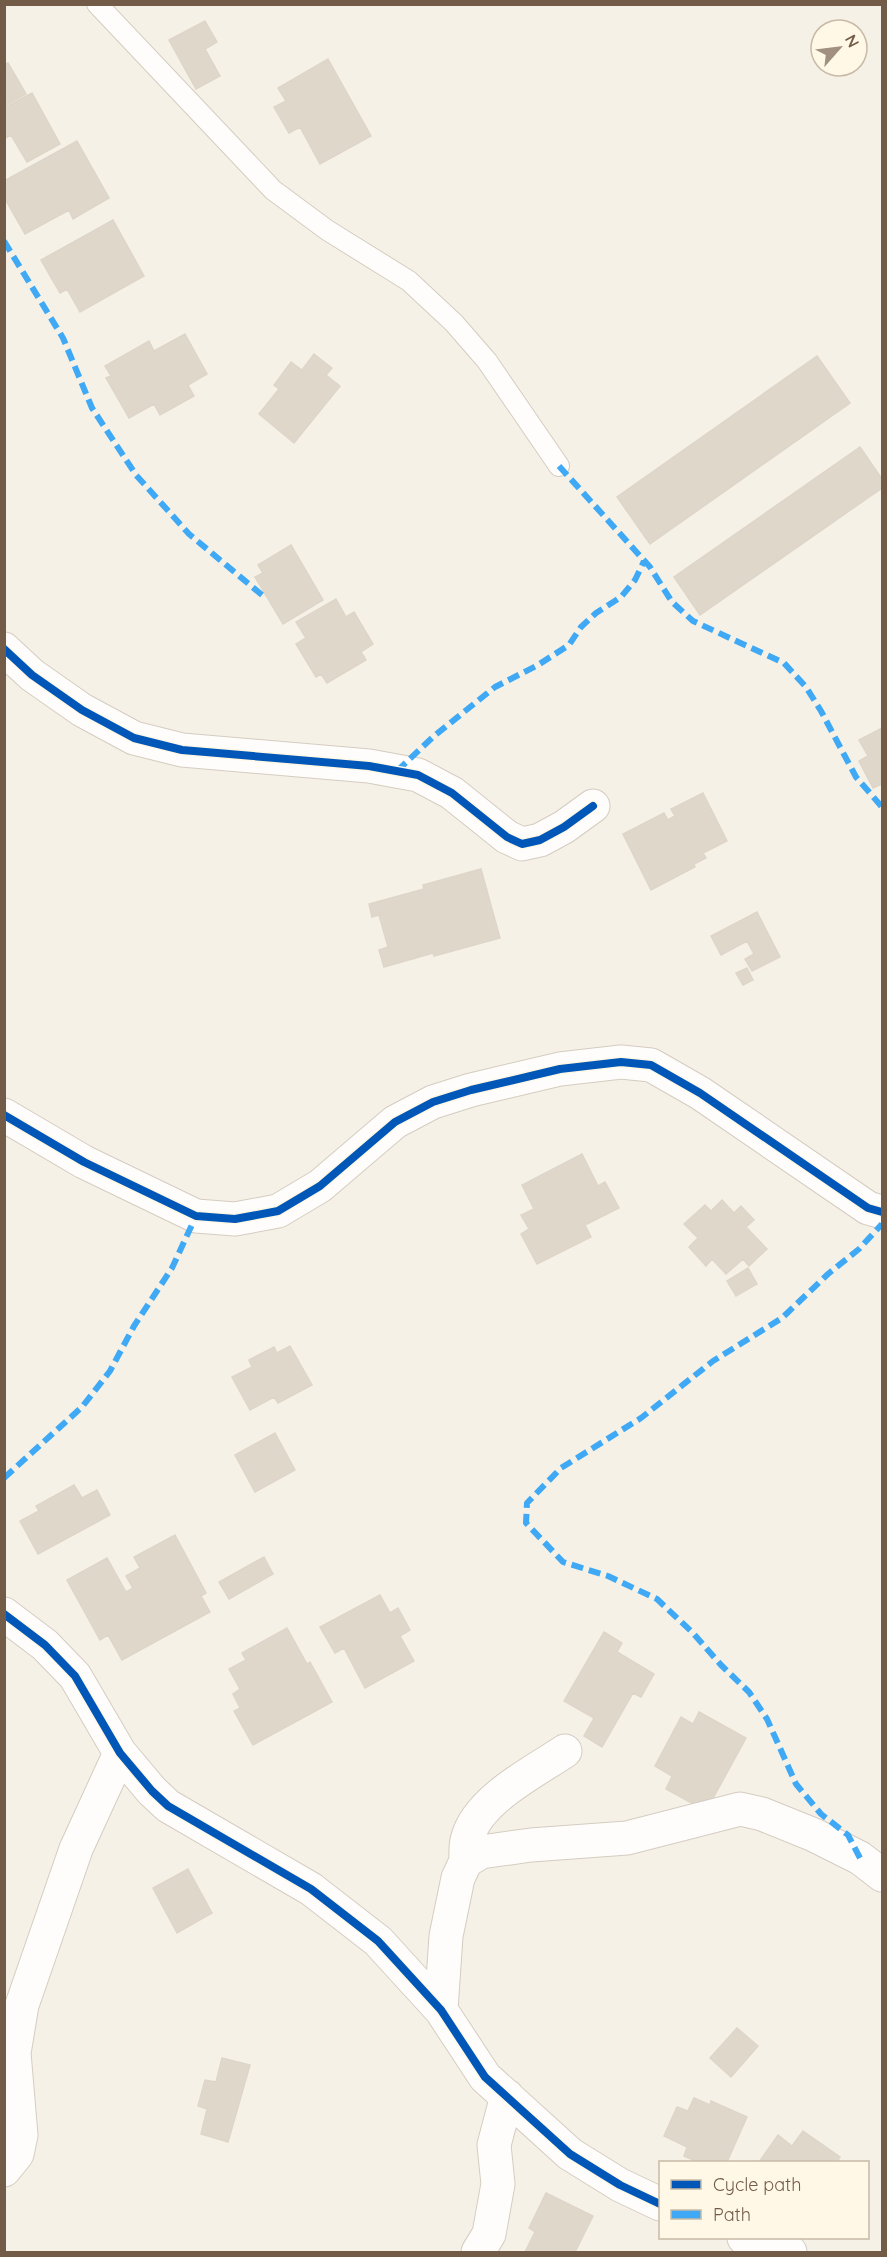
<svg xmlns="http://www.w3.org/2000/svg" width="887" height="2257" font-family="Quicksand,sans-serif">
<style>
.building{fill:#e0d7cb;stroke:#ded5c9;stroke-width:1.5}
.lines{fill:none;stroke-linecap:round;stroke-linejoin:round}
.service-casing{stroke:#d5ccc1;stroke-width:22}
.minor-casing{stroke:#d5ccc1;stroke-width:35}
.service{stroke:#fefdfb;stroke-width:20}
.minor{stroke:#fefdfb;stroke-width:33}
.quiet{stroke:#3fa9f5;stroke-width:6;stroke-dasharray:12 6;stroke-linecap:butt}
.cycleway-casing{stroke:#fff8e6;stroke-width:11}
.cycleway{stroke:#0057b8;stroke-width:8}
</style>
<rect width="100%" height="100%" fill="#f6f1e6"/>
<!-- building -->
<path class="building" d="M205,21L217,42L205,49L220,76L196,89L169,40Z
M328,59L371,136L320,164L300,127L289,133L274,107L286,101L278,88Z
M8,63L26,94L4,106V65Z
M32,93L60,144L27,162L11,135L4,139V108Z
M77,141L109,198L73,219L69,210L25,234L4,197V181Z
M113,220L144,276L80,312L67,289L60,293L41,260Z
M185,334L207,374L188,385L194,396L160,415L154,404L129,418L106,378L111,376L105,366L149,341L154,351Z
M314,354L332,368L326,375L340,386L294,443L259,414L279,389L274,385L291,362L302,370Z
M817,356L850,403L650,544L617,497Z
M860,447L882,479V488L700,615L674,577Z
M291,545L323,600L283,624L255,577L263,573L258,565Z
M336,599L346,617L354,612L373,644L361,652L366,660L327,683L321,674L316,677L296,644L306,638L296,622Z
M882,728V784L873,788L859,761L868,756L859,740Z
M703,793L727,841L703,853L706,858L694,864L695,867L651,890L623,834L664,813L668,820L675,816L671,809Z
M481,869L500,938L434,956L433,953L384,967L379,950L388,947L379,915L372,917L369,904L424,889L423,885Z
M757,912L780,957L752,971L745,959L754,954L747,941L721,955L711,936Z
M747,968L753,980L743,985L736,973Z
M582,1154L598,1186L605,1182L619,1208L585,1225L591,1237L537,1264L521,1234L529,1229L521,1215L534,1209L522,1185Z
M722,1200L734,1213L741,1206L754,1220L746,1227L767,1249L749,1266L743,1259L726,1274L712,1259L706,1266L689,1247L698,1238L684,1224L705,1205L711,1211Z
M748,1268L757,1284L736,1296L727,1281Z
M290,1346L312,1385L278,1403L274,1397L250,1410L232,1377L252,1367L249,1360L274,1347L277,1353Z
M275,1433L295,1470L255,1492L235,1455Z
M74,1485L82,1498L97,1490L110,1515L38,1554L20,1521L39,1511L36,1506Z
M175,1535L206,1593L201,1596L210,1612L122,1660L108,1635L100,1640L67,1580L107,1558L126,1592L133,1588L126,1576L140,1568L134,1557Z
M264,1557L273,1574L229,1599L219,1582Z
M380,1595L390,1613L398,1608L410,1630L400,1636L414,1661L365,1688L344,1648L335,1653L320,1627Z
M287,1628L307,1664L310,1662L332,1702L253,1745L234,1711L240,1708L233,1694L240,1689L229,1669L246,1660L242,1653Z
M604,1632L622,1643L617,1652L654,1674L641,1697L633,1693L602,1747L584,1736L594,1718L564,1701Z
M699,1712L746,1738L706,1811L666,1789L672,1776L655,1766L681,1717L693,1724Z
M188,1869L212,1913L177,1933L153,1888Z
M737,2028L758,2046L731,2077L710,2058Z
M222,2058L250,2065L228,2142L201,2134L207,2109L198,2106L205,2080L216,2082Z
M694,2098L710,2105L711,2101L747,2117L727,2162H698L684,2156L687,2147L664,2136L677,2107L688,2111Z
M803,2131L840,2157L837,2162H759L778,2135L792,2146Z
M546,2193L593,2216L575,2252H525L535,2232L529,2228Z"/>
<g class="lines">
<!-- service casing -->
<g class="service-casing">
<path id="service" d="M97,4L273,190L327,230L409,281L454,323L487,361L559,466"/>
</g>
<!-- minor casing -->
<g class="minor-casing">
<path id="minor" d="M4,649L32,675L82,710L134,738L182,750L369,766L418,775L452,793L507,837L522,844L540,840L564,827L593,806
M4,1115L84,1162L196,1216L235,1219L278,1211L320,1186L395,1122L433,1102L471,1090L560,1069L621,1062L651,1065L700,1093L868,1208L882,1212
M4,1614L45,1645L75,1676L120,1753L152,1791L168,1806L311,1889L378,1941L441,2010L485,2077L570,2154L620,2185L660,2204
M466,1861C466,1853 465,1844 468,1837C479,1799 534,1772 565,1751
M441,2010L446,1936L458,1878L466,1861L481,1852L531,1845L627,1838L740,1809L762,1814L814,1835L860,1858L882,1875
M4,2170L17,2154L21,2135L14,2053L22,2005L76,1849L120,1753
M744,2238L790,2252
M478,2252L489,2234L498,2184L494,2145L507,2096"/>
</g>
<!-- service -->
<use href="#service" class="service"/>
<!-- minor -->
<use href="#minor" class="minor"/>
<!-- quiet -->
<path class="quiet" d="M4,241L63,338L92,408L136,475L189,534L262,595
M559,466L650,567L672,602L693,621L784,663L806,687L821,711L856,777L882,807
M397,771L434,736L495,687L538,665L569,645L581,627L596,613L621,597L635,580L644,561
M4,1478L82,1407L110,1371L134,1326L172,1268L196,1216
M860,1858L848,1835L821,1814L796,1784L767,1719L749,1692L721,1665L693,1633L657,1599L608,1576L563,1562L526,1523L527,1503L561,1468L641,1418L713,1361L782,1318L828,1274L859,1249L882,1224"/>
<!-- cycleway casing -->
<g class="cycleway-casing">
<path id="cycleway" d="M4,649L32,675L82,710L134,738L182,750L369,766L418,775L452,793L507,837L522,844L540,840L564,827L593,806
M4,1115L84,1162L196,1216L235,1219L278,1211L320,1186L395,1122L433,1102L471,1090L560,1069L621,1062L651,1065L700,1093L868,1208L882,1212
M4,1614L45,1645L75,1676L120,1753L152,1791L168,1806L311,1889L378,1941L441,2010L485,2077L570,2154L620,2185L660,2204"/>
</g>
<!-- cycleway -->
<use href="#cycleway" class="cycleway"/>
</g>
<!-- border -->
<rect width="887" height="2257" fill="none" stroke="#735c47" stroke-width="12"/>
<!-- legend -->
<rect x="659" y="2161" width="210" height="78" fill="#fff8e6" stroke="#c7baa6" stroke-width="1.5"/>
<rect x="671" y="2180" width="30" height="9" fill="#0057b8" stroke="#c7baa6" stroke-width="1.5"/>
<text x="713" y="2191" font-size="18" fill="#735c47">Cycle path</text>
<rect x="671" y="2210" width="30" height="9" fill="#3fa9f5" stroke="#c7baa6" stroke-width="1.5"/>
<text x="713" y="2221" font-size="18" fill="#735c47">Path</text>
<!-- north arrow -->
<g transform="translate(839 48) rotate(62)"><circle r="28" fill="#fff8e6" stroke="#c7baa6" stroke-width="1.5"/>
<path d="M0-4.5L10 22L0 15L-10 22Z" fill="#a1907f"/>
<text y="-9" font-size="16" font-weight="bold" text-anchor="middle" fill="#735c47">N</text>
</g>
</svg>
